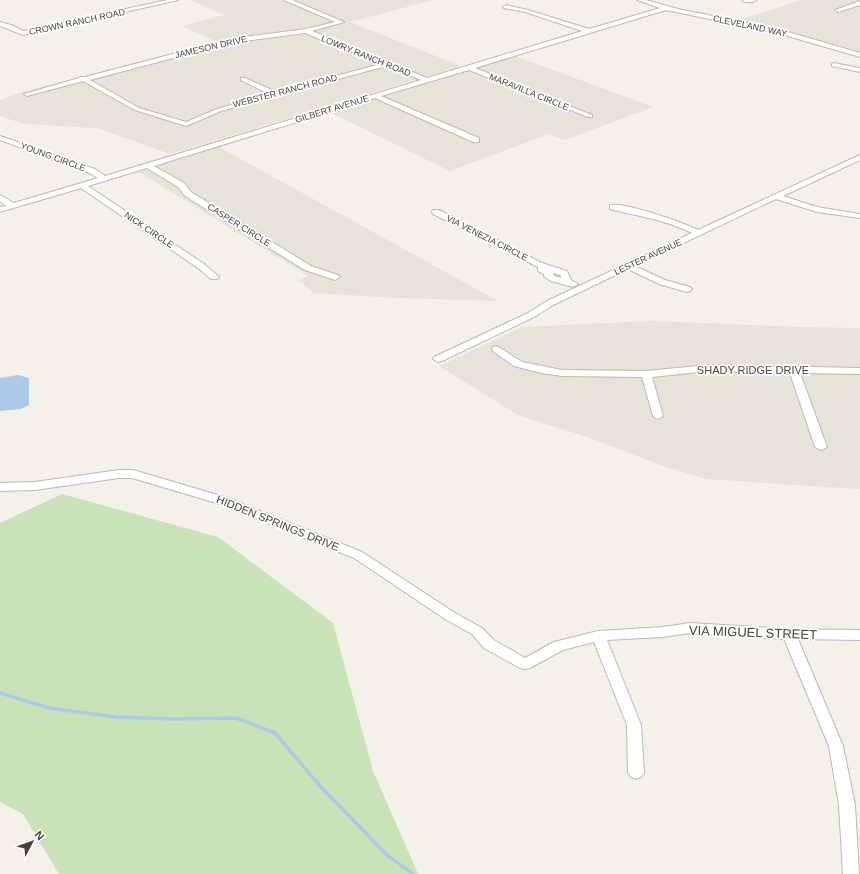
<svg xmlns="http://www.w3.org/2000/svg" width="860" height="874" font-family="Arial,sans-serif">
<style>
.residential{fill:#e6e3d8}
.green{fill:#cae2b7}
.water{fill:#adc9e8}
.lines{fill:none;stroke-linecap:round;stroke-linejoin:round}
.stream{stroke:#adc9e8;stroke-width:3.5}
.minor-casing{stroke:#bdb9ad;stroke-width:2}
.minor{fill:#fff;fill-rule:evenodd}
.labels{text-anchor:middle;stroke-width:3.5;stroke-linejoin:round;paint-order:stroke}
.far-street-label{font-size:9px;fill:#454239;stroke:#fff}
.street-label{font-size:11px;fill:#454239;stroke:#fff}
.near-street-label{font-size:13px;fill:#454239;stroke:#fff}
</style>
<rect width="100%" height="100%" fill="#f3f1e9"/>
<!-- residential -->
<path class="residential" d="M191,0H433L350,22L461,66L170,154L97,128L24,124L0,116V100L25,91L217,42L182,26L224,15Z
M802,0H860V53L735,21Z
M515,56L653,107L565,140L549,134L450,171L329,112Z
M219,147L498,301L398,298L314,293L299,280L308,276L139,172Z
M652,321L800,327L860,328V489L706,479L663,466L590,438L518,415L439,366L522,327Z"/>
<!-- green -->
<path class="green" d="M62,494L218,537L333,623L373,771L418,874H59L23,814L0,802V523Z"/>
<!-- water -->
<path class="water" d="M18,375L29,378V405L21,409L0,411V378Z"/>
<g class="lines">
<!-- stream -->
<path class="stream" d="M0,693L49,708L116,717L172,719L236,718L275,733L320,786L388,856L413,874"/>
<!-- minor casing -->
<g class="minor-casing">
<path id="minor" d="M167,0H178L23,35L0,26V22L11,25L24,31Z
M284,0H292L344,22L312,31L427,78L582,31L525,12L504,8L503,7L506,5L528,10L589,29L660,8L637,0H646L678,9L778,29L860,53V57L777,33L666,10L475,68L592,115V117H588L469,70L381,96L479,138V142H473L375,98L154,166L184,183L191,192L311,266L338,275L340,277L335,280L305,270L185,196L178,187L147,168L88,186L204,264L217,275L219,277L217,279H211L198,268L81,188L0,212V207L6,206L0,201V195L14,203L98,178L89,173L0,140V136L95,169L105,176L421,80L386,66L221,111L186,126L135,110L83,81L27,96L24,94L79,78L80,77H85L230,39L306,29L335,22ZM305,33L381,64L276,92L245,78H241V80L269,94L217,109L186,122L139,108L90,80L230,43Z
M742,0H756C753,3 745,3 742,0Z
M860,1V5L838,12L835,10Z
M834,63L860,68V72L832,66V64Z
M860,155V160L783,196L817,207L860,214V218L817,212L776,199L635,266L665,280L690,287L692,289L690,291L687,292L659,284L628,269L553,305L534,317L442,361L438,362L433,359L434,357L528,313L547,301L692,233C666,220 638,216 610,209V205C626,202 682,222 698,230Z
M433,210H439L542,263L567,271L571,280L578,284L573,287L551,281L544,276V274L538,271V267L433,214L432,212ZM553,273L560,275L562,278L554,276Z
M497,346L522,362L562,370L646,371L709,365L860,368V374L800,373L827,447L821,450L815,447L790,373L709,371L652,377L663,416L658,419L653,416L642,377L562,376L541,373L514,366L493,351L492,349L493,347Z
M119,470H133L228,498L362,552L455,613L482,628L494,640L525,658L554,642L598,631L663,627L690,623L789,629L860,630V640L798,639L843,746L855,805L859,874H843L839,805L829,746L784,639L690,633L663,637L607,640L641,725L644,773L641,777L636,779L631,777L628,773L627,725L594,642L563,650L530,668L525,669L520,668L484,648L472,634L445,619L354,558L220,504L132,478H119L35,490L0,491V483L35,482Z"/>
</g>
<!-- minor -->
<use href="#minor" class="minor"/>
</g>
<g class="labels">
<!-- far-street labels -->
<g class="far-street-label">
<text transform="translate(77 22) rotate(-12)" y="3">CROWN RANCH ROAD</text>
<text transform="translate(750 26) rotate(12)" y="3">CLEVELAND WAY</text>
<text transform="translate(211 47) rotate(-13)" y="3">JAMESON DRIVE</text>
<text transform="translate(366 56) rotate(22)" y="3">LOWRY RANCH ROAD</text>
<text transform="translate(285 91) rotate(-15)" y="3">WEBSTER RANCH ROAD</text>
<text transform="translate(529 92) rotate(22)" y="3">MARAVILLA CIRCLE</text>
<text transform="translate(332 109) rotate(-17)" y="3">GILBERT AVENUE</text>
<text transform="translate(53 157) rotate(20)" y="3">YOUNG CIRCLE</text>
<text transform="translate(239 225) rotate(32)" y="3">CASPER CIRCLE</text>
<text transform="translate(149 230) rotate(34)" y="3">NICK CIRCLE</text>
<text transform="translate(487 238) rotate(27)" y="3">VIA VENEZIA CIRCLE</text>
<text transform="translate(648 257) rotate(-25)" y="3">LESTER AVENUE</text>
</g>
<!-- street labels -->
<g class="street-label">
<text x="753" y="374">SHADY RIDGE DRIVE</text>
<text transform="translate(278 523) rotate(22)" y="4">HIDDEN SPRINGS DRIVE</text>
</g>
<!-- near-street labels -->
<g class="near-street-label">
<text transform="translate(753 632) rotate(2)" y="5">VIA MIGUEL STREET</text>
</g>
</g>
<!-- north arrow -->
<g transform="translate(32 842) rotate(49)" stroke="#ffffff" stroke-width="3" paint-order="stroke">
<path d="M0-3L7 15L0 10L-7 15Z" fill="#454239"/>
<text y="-6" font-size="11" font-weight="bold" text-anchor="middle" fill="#454239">N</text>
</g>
</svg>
